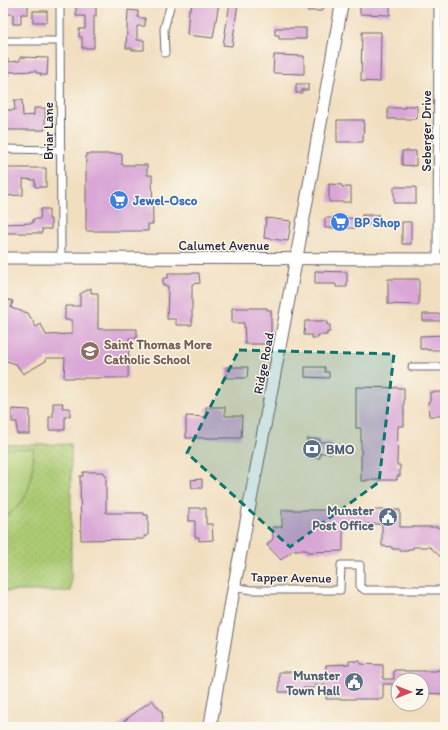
<svg xmlns="http://www.w3.org/2000/svg" width="448" height="730" font-family="Itim,sans-serif">
<style>
.green{fill:url(#green-dots);stroke:#667656}
.pitch{fill:#abca72;stroke:#667656}
.building{fill:#d9a6d6}
.lines{fill:none;stroke-linecap:round;stroke-linejoin:round}
.minor-casing{stroke:#6a6469;stroke-width:9}
.secondary-casing{stroke:#6a6469;stroke-width:13}
.primary-casing{stroke:#6a6469;stroke-width:14}
.minor{stroke:#fff;stroke-width:7}
.secondary{stroke:#fff;stroke-width:11}
.primary{stroke:#fff;stroke-width:12}
.marked{fill:#0f766e;fill-opacity:0.2;stroke:#0f766e;stroke-width:3;stroke-dasharray:8 5;stroke-linejoin:round}
.labels{text-anchor:middle;stroke-width:3;stroke-linejoin:round;paint-order:stroke}
.street-label{font-size:13px;fill:#22223b;stroke:#fbf7ec}
.shop-label{font-size:13px;font-weight:bold;fill:#366cbe;stroke:#fbf7ec;text-anchor:start}
.education-label{font-size:13px;font-weight:bold;fill:#785e54;stroke:#fbf7ec;text-anchor:start}
.service-label{font-size:13px;font-weight:bold;fill:#4e5e75;stroke:#fbf7ec;text-anchor:end}
</style>
<defs>
<pattern id="green-dots" width="8" height="8" patternUnits="userSpaceOnUse"><rect width="8" height="8" fill="#abca72"/><path d="M2 2h.1M6 6h.1" fill="none" stroke="#93ad64" stroke-width="1.8" stroke-linecap="round"/></pattern>
</defs>
<rect width="100%" height="100%" fill="#fbf7ec"/>
<filter id="ink" filterUnits="userSpaceOnUse"><feTurbulence type="fractalNoise" baseFrequency=".025" numOctaves="2"/><feDisplacementMap in="SourceGraphic" scale="8" xChannelSelector="R" yChannelSelector="G"/><feConvolveMatrix kernelMatrix="1 2 1 2 8 2 1 2 1" color-interpolation-filters="sRGB"/></filter>
<filter id="wash" filterUnits="userSpaceOnUse"><feTurbulence type="fractalNoise" baseFrequency=".012" numOctaves="4" result="noise"/><feDisplacementMap in="SourceGraphic" scale="16" xChannelSelector="R" yChannelSelector="G"/><feGaussianBlur stdDeviation="0.9" result="paint"/><feColorMatrix in="noise" values="0 0 0 0 0 0 0 0 0 0 0 0 0 0 0 0 0 1.4 0 .05"/><feComposite in="paint" operator="in"/></filter>
<g filter="url(#wash)">
<rect width="100%" height="100%" fill="#f1debf"/>
<!-- green -->
<path class="green" d="M71,444V591H3V445Z"/>
<!-- pitch -->
<path class="pitch" d="M3,449H33C34,466 31,494 18,506C14,511 8,514 3,518Z"/>
<g id="blocks">
<!-- building -->
<path class="building" d="M76,3H96V17L94,16V48H82V37H79V29H85V16H76Z
M192,3H219L213,38L187,35L189,9H191Z
M230,3H238L232,46L223,45Z
M308,3H323V11H307Z
M360,3H390V15L360,14Z
M3,4H28V14H21V24H13V14H3Z
M128,10L138,11V18H145V26H137V40H144V50H132V48H126Z
M33,11H47V22H33Z
M275,28H306V39H279V35H275Z
M362,32H381L380,82L361,81Z
M274,55L304,56V74L273,73Z
M20,57L48,58L47,75H40L41,73H36V71L9,72V76H3V59H8V62L20,61Z
M296,84H308V90H302V93H296Z
M14,100H22L23,116L34,115V108H45V130H5L3,110H15Z
M405,106H417V119H388V108H405Z
M337,120H364L363,142H337Z
M402,151H416V166L402,165Z
M86,154H122V165H147V175H152L153,224H148V231H86Z
M3,168H46V187H35V180L23,179V195L5,196V179H3Z
M329,184L342,185V187H351V202H329Z
M394,187H416V203H394Z
M41,209H49V219H51V229H42V233H3V224L33,223V219H40Z
M337,214L344,215V218L362,219V215H379V225L356,224V228H325V218H336Z
M266,218L291,221L288,241L264,238Z
M402,222H411V244H402Z
M315,271L347,272V287H336V284H315Z
M168,273H199L200,283L192,284V325H176V319H167L168,286H163V278H168Z
M388,279H419V305L388,304Z
M91,288V293H98V329H137V338H129L128,378H64L65,358H46V361L23,374L16,364L3,360V299L13,301L11,308L28,313L36,327L41,324L46,335L72,334V320H65V306H80V294Z
M232,308H267V310H271V344H245L244,323H232Z
M423,314H445V321H423Z
M305,321H327V325H330V332H327V335H318V338H312V335H304Z
M445,335V350H427V349H420V336Z
M226,367H248L247,378H226Z
M305,367H325V372H329V378L305,377Z
M356,387L404,388V426H398L397,465H400V476H397V480H366V481H361V428H356Z
M430,392H443V401H445V416H429L428,402L430,401Z
M53,403H63L62,408H70V416H65V430H49V417H53Z
M206,407H225V416H242L241,438H186V416L206,417Z
M12,409L30,410V434H17V422H12Z
M307,439H320V442H332V453H320V458H307Z
M83,472H104V476L106,475V513H144V515H148V536H144V539L81,540L80,476H83Z
M202,479V488H192L191,480Z
M189,508H206V524H212L213,540L199,541V537H195V521H189Z
M282,510H400V527H438L445,534V561L430,547H413V549H408V551H400V549H392V547L382,546V524H343V551L307,552V550H293L281,560L267,545L273,539V527H282Z
M349,661H360V664L383,665V679H394V670H404V671H437V670H445V694L422,693V680H398V684H383V699H326V685H314V688H301V692H279V672H301V676H314V679H326V665L349,664Z
M152,700L162,712L163,719L160,727H116Z"/>
</g>
</g>
<g filter="url(#ink)">
<use href="#blocks" fill-opacity="0" stroke="#6a6469" stroke-width="1"/>
<g class="lines">
<!-- minor casing -->
<g class="minor-casing">
<path id="minor" d="M60,3L61,258
M3,41H60
M165,53L164,29L171,3
M3,149L60,150
M437,259L438,3
M412,367H445
M234,587L251,590H340L341,565H360V586L362,588L365,590H445"/>
</g>
<!-- secondary casing -->
<g class="secondary-casing">
<path id="secondary" d="M3,258L445,259"/>
</g>
<!-- primary casing -->
<g class="primary-casing">
<path id="primary" d="M210,727L234,587L296,260L342,3"/>
</g>
<!-- minor -->
<use href="#minor" class="minor"/>
<!-- secondary -->
<use href="#secondary" class="secondary"/>
<!-- primary -->
<use href="#primary" class="primary"/>
</g>
</g>
<!-- marked area -->
<path class="marked" d="M239,350L394,354L379,482L290,547L187,453Z"/>
<!-- icons -->
<defs>
<g id="supermarket-disc" transform="scale(1)"><circle r="9.5" fill="#3f7fe0" stroke="#fbf7ec"/><path d="M-6-5.5h2.5l.6 2H6L4.5 2H-2.5L-4.4-4H-6ZM-1.5 3.2a1.3 1.3 0 1 0 .1 0ZM3 3.2a1.3 1.3 0 1 0 .1 0Z" fill="#fff"/></g>
<g id="school-disc" transform="scale(1)"><circle r="9.5" fill="#8d6e63" stroke="#fbf7ec"/><path d="M0-5L7-2L0 1L-7-2ZM-4 1L0 2.5L4 1V4Q0 6-4 4Z" fill="#fff"/></g>
<g id="bank-disc" transform="scale(1)"><circle r="9.5" fill="#5c6f8a" stroke="#fbf7ec"/><path d="M-6-4H6V4H-6ZM0-2.3a2.3 2.3 0 1 0 0 4.6a2.3 2.3 0 1 0 0-4.6Z" fill="#fff"/></g>
<g id="civic-disc" transform="scale(1)"><circle r="9.5" fill="#5c6f8a" stroke="#fbf7ec"/><path d="M-.6-6.5H3V-4.5H.6V-3L4-1V1h2V6H-6V1h2V-1L-.6-3ZM-1.2 2.5V6h2.4V2.5Z" fill="#fff"/></g>
</defs>
<g fill-rule="evenodd">
<use href="#supermarket-disc" x="119" y="200"/>
<use href="#supermarket-disc" x="340" y="222"/>
<use href="#school-disc" x="90" y="351"/>
<use href="#bank-disc" x="312" y="449"/>
<use href="#civic-disc" x="388" y="517"/>
<use href="#civic-disc" x="354" y="682"/>
</g>
<g class="labels">
<!-- street labels -->
<g class="street-label">
<text transform="translate(48 131) rotate(-90)" y="5">Briar Lane</text>
<text transform="translate(426 131) rotate(-90)" y="5">Seberger Drive</text>
<text x="224" y="250">Calumet Avenue</text>
<text transform="translate(263 363) rotate(-79)" y="5">Ridge Road</text>
<text transform="translate(291 577) rotate(1)" y="5">Tapper Avenue</text>
</g>
<!-- shop labels -->
<g class="shop-label">
<text x="133" y="205">Jewel-Osco</text>
<text x="354" y="227">BP Shop</text>
</g>
<!-- education labels -->
<g class="education-label">
<text x="104" y="349">Saint Thomas More<tspan x="104" dy="15">Catholic School</tspan></text>
</g>
<!-- service labels -->
<g class="service-label">
<text x="326" y="454" text-anchor="start">BMO</text>
<text x="374" y="515">Munster<tspan x="374" dy="15">Post Office</tspan></text>
<text x="340" y="680">Munster<tspan x="340" dy="15">Town Hall</tspan></text>
</g>
</g>
<!-- margin -->
<rect width="448" height="730" fill="none" stroke="#fbf7ec" stroke-width="16"/>
<!-- north arrow -->
<g transform="translate(410 692) rotate(90)"><circle r="19" fill="#fbf7ec" stroke="#a4a2a5"/>
<path d="M0-3L7 15L0 10L-7 15Z" fill="#d1495b"/>
<text y="-6" font-size="11" font-weight="bold" text-anchor="middle" fill="#22223b">N</text>
</g>
</svg>
